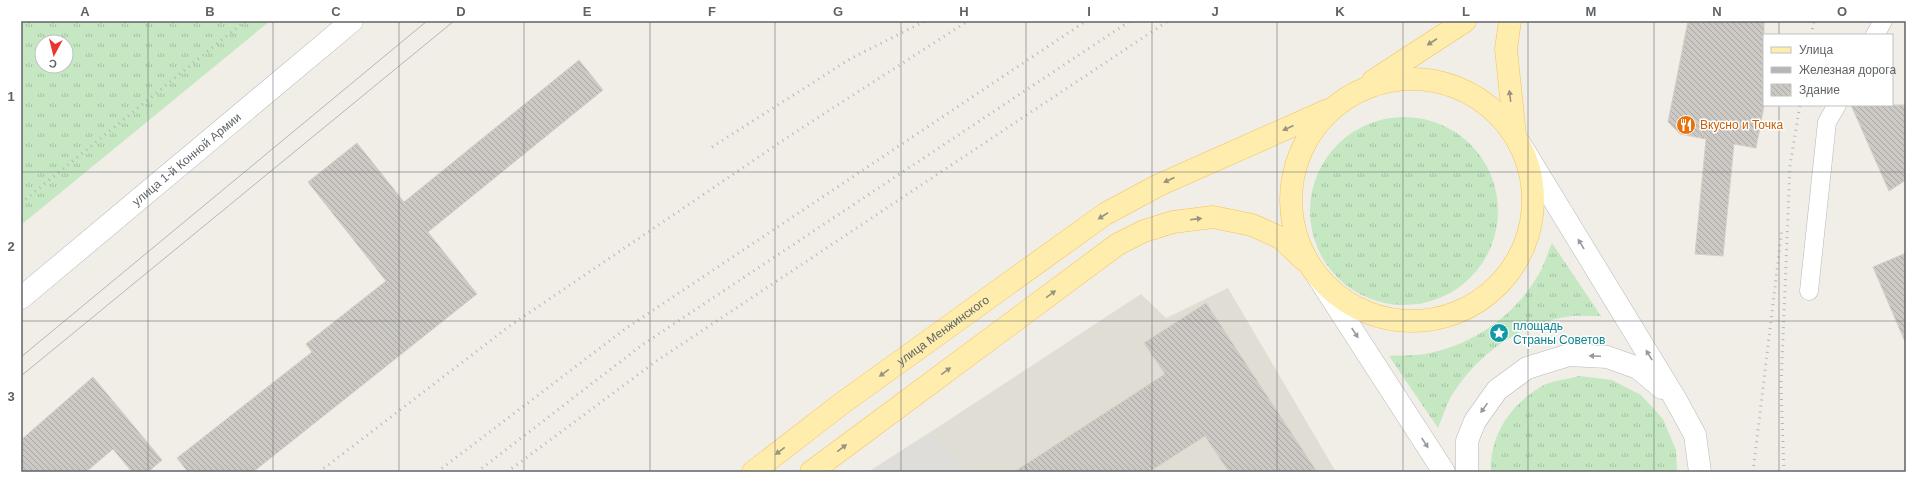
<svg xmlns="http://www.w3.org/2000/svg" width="1927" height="493" font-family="Arial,sans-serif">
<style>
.industrial{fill:#dfddd9}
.education{fill:#e0ddd5}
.grass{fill:url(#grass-tufts);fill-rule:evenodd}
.building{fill:url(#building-back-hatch);stroke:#d5cfc5}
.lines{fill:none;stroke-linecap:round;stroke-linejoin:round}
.lane-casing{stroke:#b4b7bb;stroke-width:19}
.secondary-casing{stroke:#b5b9be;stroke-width:23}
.primary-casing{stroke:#f4c15c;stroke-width:23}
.lane{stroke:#fff;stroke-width:18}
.secondary{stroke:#fff;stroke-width:22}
.primary{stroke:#ffedad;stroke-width:22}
.tram{stroke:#b5b6b7;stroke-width:1}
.rail{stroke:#b5b6b7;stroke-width:3;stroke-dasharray:1 5;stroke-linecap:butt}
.oneway{fill:#969380}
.oneway2{fill:#969a9c}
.grid{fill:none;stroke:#5e6367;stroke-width:1;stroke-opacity:0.55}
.labels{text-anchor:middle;stroke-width:3;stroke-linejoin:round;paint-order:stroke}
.food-label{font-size:12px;fill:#c56008;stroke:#fff;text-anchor:start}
.street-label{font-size:12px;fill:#5e6367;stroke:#fff}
.culture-label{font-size:12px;fill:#0d838f;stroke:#fff;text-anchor:start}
.neatline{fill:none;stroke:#5e6367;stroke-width:1.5}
.grid-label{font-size:13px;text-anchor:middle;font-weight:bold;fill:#5e6367}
</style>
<defs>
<pattern id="grass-tufts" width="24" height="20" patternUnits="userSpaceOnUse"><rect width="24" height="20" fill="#c5e8c3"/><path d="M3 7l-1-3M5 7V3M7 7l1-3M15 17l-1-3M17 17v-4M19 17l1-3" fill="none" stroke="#a3c0a2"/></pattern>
<pattern id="building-back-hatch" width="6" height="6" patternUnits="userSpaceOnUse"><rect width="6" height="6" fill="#ccc9c4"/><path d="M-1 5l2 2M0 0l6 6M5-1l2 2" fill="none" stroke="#a9a7a3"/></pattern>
</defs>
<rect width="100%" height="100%" fill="#f0eee7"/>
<!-- industrial -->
<path class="industrial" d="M932,431L963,472H868Z"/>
<!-- education -->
<path class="education" d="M1228,288L1336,472H963L932,431L1141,294L1166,318Z"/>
<!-- grass -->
<path class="grass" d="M21,21H270L21,225ZM42,42H66V66H42Z
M1310 211a94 94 0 1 1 188 0a94 94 0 1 1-188 0Z
M1552,243L1601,316C1589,316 1576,315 1565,317C1517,326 1478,354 1452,395C1446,405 1443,417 1438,428L1389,356C1400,355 1413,356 1425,354C1472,345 1512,318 1537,277C1544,267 1547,254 1552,243Z
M1579,376L1612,380L1641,395L1663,419L1676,450L1677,472H1491C1489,434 1513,401 1546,384C1556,380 1569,379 1579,376Z"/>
<!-- building -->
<path class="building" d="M1688,21H1764V106L1756,148L1734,144L1723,256L1695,254L1706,139L1680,134L1668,122Z
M579,60L603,90L428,232L477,294L253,472H188L177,458L312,352L306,344L386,281L308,182L357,143L404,202Z
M1851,105H1906V180L1889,191Z
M1906,253V344L1873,267Z
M1206,303L1317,472H1229L1205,436L1149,472H1014L1165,374L1144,343Z
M93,377L162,460L148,472H132L113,449L86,472H21V440Z"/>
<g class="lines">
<!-- lane casing -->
<g class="lane-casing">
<path id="lane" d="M1875,35L1883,21
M1809,291L1827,122L1837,105"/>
</g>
<!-- secondary casing -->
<g class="secondary-casing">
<g id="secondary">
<path d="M1520,144L1676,400L1695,435L1700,472"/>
<path d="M1318,277L1444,472"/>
<path id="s1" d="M21,298L352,21"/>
<path d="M1467,472V441L1475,421L1497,390L1527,368L1569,355L1607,357L1638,368L1662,388"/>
</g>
</g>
<!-- primary casing -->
<g class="primary-casing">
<g id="primary">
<path d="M1510,21L1506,49L1515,135"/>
<circle cx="1412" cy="200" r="121"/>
<path d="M1373,81L1465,21"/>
<path id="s2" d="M753,472L841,404L1105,214L1159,185L1328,110"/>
<path d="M811,472L1118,244L1144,231L1173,222L1213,217L1252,225L1281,238L1303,259"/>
</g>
</g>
<!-- lane -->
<use href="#lane" class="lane"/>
<!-- secondary -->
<use href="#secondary" class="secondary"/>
<!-- primary -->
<use href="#primary" class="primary"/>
<!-- tram -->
<path class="tram" d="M21,357L427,21
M21,376L454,21"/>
<!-- rail -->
<path class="rail" d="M1811,35L1814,21
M712,147L850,59L925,21
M21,203L245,21
M319,472L511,325L794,133L968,21
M437,472L625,329L1086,21
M477,472L642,345L1130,21
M507,472L655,362L1168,21
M1753,472L1782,228
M1784,472L1781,387L1790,165L1800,105"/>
</g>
<!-- one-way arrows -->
<defs><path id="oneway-solid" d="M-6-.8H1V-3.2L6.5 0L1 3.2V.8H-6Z"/></defs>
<g class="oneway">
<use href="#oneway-solid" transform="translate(1432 42) rotate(147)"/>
<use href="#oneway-solid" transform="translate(1510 96) rotate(-97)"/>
<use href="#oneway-solid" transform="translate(1288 128) rotate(156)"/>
<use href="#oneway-solid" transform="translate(1169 180) rotate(156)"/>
<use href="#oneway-solid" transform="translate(1103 216) rotate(147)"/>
<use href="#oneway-solid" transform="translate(1196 219) rotate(-7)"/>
<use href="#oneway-solid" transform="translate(1051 294) rotate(-36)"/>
<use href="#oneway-solid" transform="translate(946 371) rotate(-36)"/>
<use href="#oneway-solid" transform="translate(884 373) rotate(144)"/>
<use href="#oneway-solid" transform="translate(842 448) rotate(-38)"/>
<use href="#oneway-solid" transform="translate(780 451) rotate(142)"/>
</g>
<g class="oneway2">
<use href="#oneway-solid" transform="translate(1581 244) rotate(-121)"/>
<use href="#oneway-solid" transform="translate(1355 333) rotate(57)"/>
<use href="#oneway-solid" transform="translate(1649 355) rotate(-121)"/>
<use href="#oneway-solid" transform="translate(1595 356) rotate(-177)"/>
<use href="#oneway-solid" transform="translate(1484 408) rotate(125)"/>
<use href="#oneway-solid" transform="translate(1425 443) rotate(57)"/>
</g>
<!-- grid -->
<path class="grid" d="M148,21V472M273,21V472M399,21V472M524,21V472M650,21V472M775,21V472M901,21V472M1026,21V472M1152,21V472M1277,21V472M1403,21V472M1528,21V472M1654,21V472M1779,21V35M1779,105V472M21,172H1906M21,321H1906"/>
<!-- icons -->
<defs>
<g id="restaurant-disc" transform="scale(1)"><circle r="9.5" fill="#e8710a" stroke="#fff"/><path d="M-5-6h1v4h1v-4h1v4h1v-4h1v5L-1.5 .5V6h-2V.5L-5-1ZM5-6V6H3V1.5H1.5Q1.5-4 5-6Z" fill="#fff"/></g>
<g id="sight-disc" transform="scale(1)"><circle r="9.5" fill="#0f9aa8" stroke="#fff"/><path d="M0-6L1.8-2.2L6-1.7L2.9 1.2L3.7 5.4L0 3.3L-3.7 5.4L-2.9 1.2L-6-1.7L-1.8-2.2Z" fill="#fff"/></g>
</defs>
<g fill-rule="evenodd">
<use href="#restaurant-disc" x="1686" y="125"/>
<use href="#sight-disc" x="1499" y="333"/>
</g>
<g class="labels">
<!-- food labels -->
<g class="food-label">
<text x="1700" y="129">Вкусно и Точка</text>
</g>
<!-- street labels -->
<g class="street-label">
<text dy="4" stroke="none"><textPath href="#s1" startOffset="216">улица 1-й Конной Армии</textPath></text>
<text dy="4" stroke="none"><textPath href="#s2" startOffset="237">улица Менжинского</textPath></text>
</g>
<!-- culture labels -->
<g class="culture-label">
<text x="1513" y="330">площадь<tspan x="1513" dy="14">Страны Советов</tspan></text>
</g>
</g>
<!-- border -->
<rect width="1927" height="493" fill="none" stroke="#ffffff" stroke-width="44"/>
<!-- legend -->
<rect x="1763" y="34" width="130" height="72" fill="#ffffff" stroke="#bfc1c2"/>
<rect x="1771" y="47" width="20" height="6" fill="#ffedad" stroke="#bfc1c2"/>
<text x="1799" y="54" font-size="12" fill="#5e6367">Улица</text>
<rect x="1771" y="67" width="20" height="6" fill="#b5b6b7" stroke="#bfc1c2"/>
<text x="1799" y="74" font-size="12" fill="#5e6367">Железная дорога</text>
<rect x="1771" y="84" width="20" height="12" fill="url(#building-back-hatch)" stroke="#bfc1c2"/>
<text x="1799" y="94" font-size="12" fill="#5e6367">Здание</text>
<!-- north arrow -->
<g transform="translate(54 54) rotate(187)"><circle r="19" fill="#ffffff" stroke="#bfc1c2"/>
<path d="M0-3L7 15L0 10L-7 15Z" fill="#ec3531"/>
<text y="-6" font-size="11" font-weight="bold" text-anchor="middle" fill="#5e6367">С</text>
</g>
<rect x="22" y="22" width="1883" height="449" class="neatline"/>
<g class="grid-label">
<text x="85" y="16">A</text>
<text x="210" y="16">B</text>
<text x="336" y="16">C</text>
<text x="461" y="16">D</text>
<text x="587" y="16">E</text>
<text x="712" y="16">F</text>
<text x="838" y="16">G</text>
<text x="964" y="16">H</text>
<text x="1089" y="16">I</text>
<text x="1215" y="16">J</text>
<text x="1340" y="16">K</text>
<text x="1466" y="16">L</text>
<text x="1591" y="16">M</text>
<text x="1717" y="16">N</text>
<text x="1842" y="16">O</text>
<text x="11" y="101">1</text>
<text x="11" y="251">2</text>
<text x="11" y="401">3</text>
</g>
</svg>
